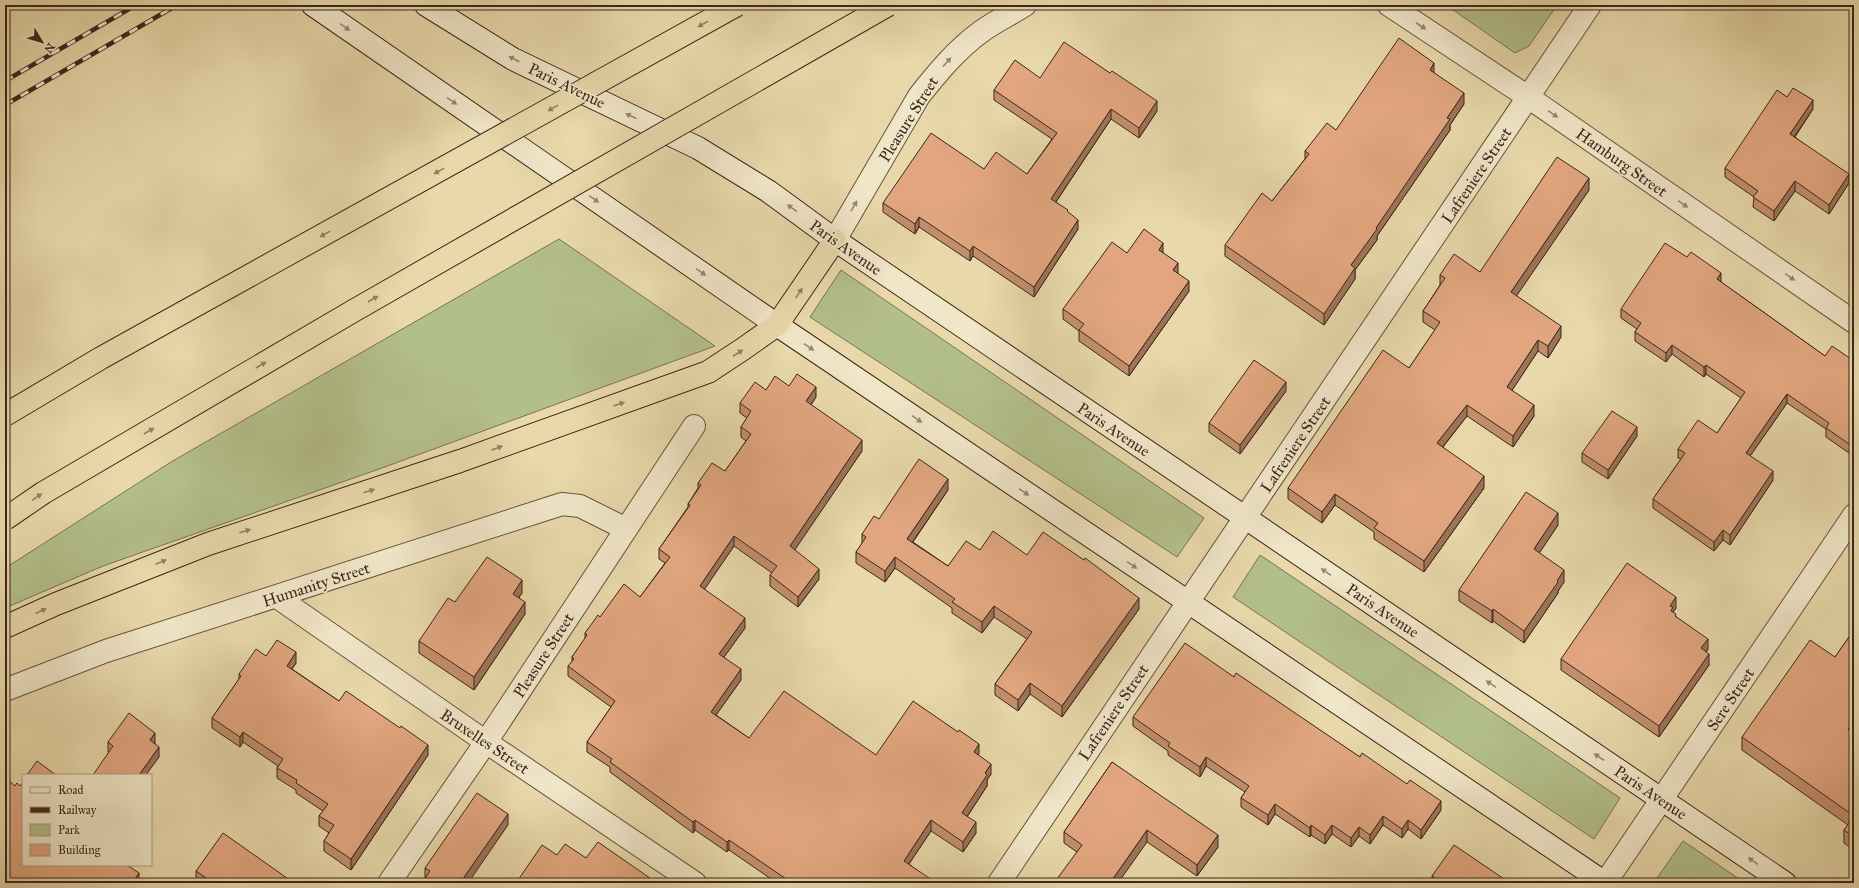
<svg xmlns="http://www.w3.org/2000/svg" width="1859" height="888" font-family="'IM FELL Great Primer',serif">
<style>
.green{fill:#b3bf8b;stroke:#777353}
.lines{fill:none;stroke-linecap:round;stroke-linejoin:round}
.street-casing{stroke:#66533f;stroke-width:24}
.secondary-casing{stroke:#3b271b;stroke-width:24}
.highway-casing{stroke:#3b271b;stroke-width:24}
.street{stroke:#f0e6c8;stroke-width:22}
.secondary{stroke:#f0e6c8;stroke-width:22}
.highway{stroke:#e8d8aa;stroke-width:22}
.rail-casing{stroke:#3b271b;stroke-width:4.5}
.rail{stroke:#f0e6c8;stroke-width:3;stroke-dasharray:9;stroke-linecap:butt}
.highway-bridge-casing{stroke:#3b271b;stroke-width:24;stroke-linecap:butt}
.highway-bridge{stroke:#e8d8aa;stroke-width:22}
.wall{fill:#c28f6d;stroke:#3b271b}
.shaded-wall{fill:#9e7459;stroke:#3b271b}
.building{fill:#e1a67f;stroke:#3b271b}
.oneway{fill:#928062}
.oneway2{fill:#968672}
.labels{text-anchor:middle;stroke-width:3.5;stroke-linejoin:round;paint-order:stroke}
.street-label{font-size:16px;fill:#3b271b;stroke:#f0e6c8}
</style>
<rect width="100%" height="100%" fill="#e8d8aa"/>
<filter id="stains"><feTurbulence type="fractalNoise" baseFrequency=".005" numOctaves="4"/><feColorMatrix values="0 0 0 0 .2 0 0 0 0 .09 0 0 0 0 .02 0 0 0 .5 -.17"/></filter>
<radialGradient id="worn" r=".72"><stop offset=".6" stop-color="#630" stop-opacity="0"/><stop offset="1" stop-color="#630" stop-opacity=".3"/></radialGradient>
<!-- green -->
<path class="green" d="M1446,5H1557L1529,46L1515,53Z
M559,239L715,346L382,468L103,566L5,608V568L10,565L171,462Z
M841,270L1204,518L1177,557L810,317Z
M1260,555L1620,798L1594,839L1233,597Z
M1683,841L1745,883H1658L1655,881Z"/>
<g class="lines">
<!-- street casing -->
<g class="street-casing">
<path id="street" d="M1389,5L1528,97L1854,322
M835,240L919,96C938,72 957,49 982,31C996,21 1011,14 1025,5
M277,597L486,742L695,883
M5,690L106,651L562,504L580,506L626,529
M389,883L486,742L694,426
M999,883L1590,5
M1605,883L1854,515"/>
</g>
<!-- secondary casing -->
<g class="secondary-casing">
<path id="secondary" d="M313,5L777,325L1605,883
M426,5L513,59L698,148L768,191L835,240L1785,883"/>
</g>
<!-- highway casing -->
<g class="highway-casing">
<path id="highway" d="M5,627L56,604L208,544L460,461L708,372L743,349L777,325L835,240"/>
</g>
<!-- street -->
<use href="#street" class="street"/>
<!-- secondary -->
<use href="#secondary" class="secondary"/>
<!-- highway -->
<use href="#highway" class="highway"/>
<!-- rail casing -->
<g class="rail-casing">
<path id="rail" d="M5,81L136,5
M5,105L177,5"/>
</g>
<!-- rail -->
<use href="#rail" class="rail"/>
<!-- highway-bridge casing -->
<g class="highway-bridge-casing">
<path id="highway-bridge" d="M5,415L101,358L737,5
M5,519L43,493L355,310L888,5"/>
</g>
<!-- highway-bridge -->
<use href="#highway-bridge" class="highway-bridge"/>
</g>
<!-- wall -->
<path class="wall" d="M1434,73L1464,104L1450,125V130L1377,236V240L1355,270V279L1324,325L1225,256V245L1272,201L1305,159V151L1336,130Z
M1040,78L1157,111L1139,138L1111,119L1056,202L1068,212L1078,229L1034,297L973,256L970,261L919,227L915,234L883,212V203L984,169L1027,174L1052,139L994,100V90Z
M1787,97L1813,109L1795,137L1849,183L1829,214L1795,191L1774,221L1753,207L1754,197L1725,177V168Z
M1589,190L1516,296L1561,337L1548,358L1538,351L1512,390L1534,416L1513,447L1467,416L1443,447L1484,488L1424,572L1374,539V532L1335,505L1322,523L1288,499V488L1409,368L1435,330L1423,322V311L1440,285V275L1480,272Z
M1163,253L1178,273L1189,291L1129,376L1079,341V331L1063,319V309Z
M1721,282L1825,356L1854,361V451L1852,455L1826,437V429L1787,403L1750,456L1773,480L1730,545L1723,540L1714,551L1653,508V499L1681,459L1678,458V449L1717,433L1741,398L1706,374L1704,377L1672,354L1666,362L1635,341V332L1637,329L1621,318V309Z
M789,386L816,397L811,405L862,451L794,550L819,579L798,607L770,586V575L772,573L734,546L704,589L745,628L724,657L741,680L716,715L749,738L876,755L979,754L978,755L991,774L987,780V786L967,817L976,833L963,852L931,831L909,864L932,883H777L729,850L727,852L695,830L693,833L610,772V767L587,752V742L611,707L568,676V666L572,662V657L585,639V633L600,617L640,597L665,563L659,559V549L688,507V504L698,488V483L725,471L746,441L741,437V427L747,418L740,413V403L766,390Z
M1286,391L1240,454L1209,432V423Z
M1637,436L1608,479L1582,462V453Z
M948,490L913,542L948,566L980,550L1027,555L1139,609L1062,717L1030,694L1018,711L995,695V684L1027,639L994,617L982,633L952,613V608L895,568L885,582L856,563V552L862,544V534L879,519Z
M1558,525L1539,553L1564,582L1558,591V593L1524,643L1493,621L1492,623L1459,601V590Z
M522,593L519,597L525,614L474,690L419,653V641L455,602Z
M1676,608L1673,612L1676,617L1708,649L1706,652L1709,665L1659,737L1561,670V659Z
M1854,630V850L1844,843V830L1848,825L1742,750V737L1835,657Z
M266,656L296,663L292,669L339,701L428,755L351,870L324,851V841L329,833L319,826V816L323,811L296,793V790L277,778V768L278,766L243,742L240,747L212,728V718L239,679V674Z
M1234,677L1360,757L1441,810L1421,839L1408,829L1402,838L1383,825L1370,844L1359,836L1351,847L1332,834L1325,844L1311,835L1310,837L1275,814L1268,825L1241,807V798L1245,792L1206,766L1200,777L1168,755V751L1133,726V717Z
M108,742L155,743L159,757L109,752H108Z
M1112,762L1218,847L1197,876L1147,842L1077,852L1064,843V832Z
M508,825L425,878V868Z
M196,871L294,883H196Z
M1432,876L1510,883H1432Z"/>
<!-- shaded-wall -->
<path class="shaded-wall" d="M1434,63V74L1430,70Z
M1464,93V104L1450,125V130L1377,236V240L1355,270V279L1324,325V314L1351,265L1447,118Z
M1813,100V109L1790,143V134Z
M1157,101V111L1139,138V128Z
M1111,109V119L1051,209V199Z
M1849,174V183L1829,214V205Z
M1589,178V190L1511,304V292Z
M1795,181V191L1774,221V211Z
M919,217V227L915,234V224Z
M1078,220V229L1034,297V287Z
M1163,243V254L1159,250Z
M973,246V256L970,261V251Z
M1178,263V274L1173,270Z
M1721,273V282L1717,279Z
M1189,281V291L1129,376V366Z
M1561,326V337L1548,358V346Z
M1538,340V351L1507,398V387Z
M1672,345V354L1666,362V353Z
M1706,365V374L1704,377V367Z
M1286,382V391L1240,454V445Z
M816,387V397L806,412V401Z
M1787,394V403L1746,462V453Z
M1467,405V416L1437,454V443Z
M1534,405V416L1513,447V436Z
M1637,427V436L1608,479V470Z
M862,440V451L790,557V546Z
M1854,442V451L1852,455V446Z
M1773,471V480L1730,545V535Z
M1484,476V488L1424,572V561Z
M948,479V490L907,550V539Z
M1335,494V505L1322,523V512Z
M1558,513V525L1534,561V549Z
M1723,530V540L1714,551V542Z
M734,536V546L700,596V586Z
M895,557V568L885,582V571Z
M819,569V579L798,607V597Z
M1564,570V582L1558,591V593L1524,643V631Z
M522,580V593L513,606V594Z
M1676,597V608L1671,615L1670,606Z
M1139,598V609L1062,717V706Z
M525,602V614L474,690V677Z
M994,606V617L982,633V622Z
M1493,609V621L1492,623V611Z
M745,618V628L719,664V654Z
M1708,639V649L1701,659V648Z
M296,652V663L287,676V666Z
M1709,654V665L1659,737V726Z
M741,669V680L711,722V712Z
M1030,683V694L1018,711V700Z
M1854,720V733L1848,729Z
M243,732V742L240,747V737Z
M155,733V743L150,750V740Z
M979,744V754L974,762V752Z
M428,745V755L351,870V859Z
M159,747V757L146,775H139Z
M1206,757V766L1200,777V767Z
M991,764V774L987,780V786L962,824V813L985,773Z
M1441,801V810L1421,839V830Z
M1275,804V814L1268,825V815Z
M508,814V825L468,883H460Z
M1383,816V825L1370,844V835Z
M695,820V830L693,833V822Z
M931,820V831L904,871V861Z
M1408,820V829L1402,838V829Z
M976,822V833L963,852V842Z
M1311,825V835L1310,837V828Z
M1332,825V834L1325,844V835Z
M1359,827V836L1351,847V838Z
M1147,830V842L1118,883H1110Z
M1218,835V847L1197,876V865Z
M729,840V850L727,852V842Z
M139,873V883H132Z"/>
<!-- building -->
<path class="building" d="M1399,38L1434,63L1430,70L1464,93L1447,118L1450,119L1376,228L1377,229L1351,265L1355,268L1324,314L1225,245L1262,193L1272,201L1309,154L1305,151L1327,123L1336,130Z
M1064,42L1110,73L1112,71L1157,101L1139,128L1111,109L1051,199L1068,210L1067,211L1078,220L1034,287L973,246L970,251L919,217L915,224L883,203L931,133L984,169L996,152L1027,174L1057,133L994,90L1015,60L1040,78Z
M1793,88L1813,100L1790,134L1849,174L1829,205L1795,181L1774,211L1753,197L1758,191L1725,168L1777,90L1787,97Z
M1557,157L1589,178L1511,292L1561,326L1548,346L1538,340L1507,387L1534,405L1513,436L1467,405L1437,443L1484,476L1424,561L1374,528L1378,523L1335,494L1322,512L1288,488L1383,350L1409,368L1440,322L1423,311L1445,278L1440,275L1454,254L1480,272Z
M1144,229L1163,243L1159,250L1178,263L1173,270L1189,281L1129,366L1079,330L1084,324L1063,309L1112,242L1127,253Z
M1665,243L1687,257L1691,252L1721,273L1717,279L1825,356L1832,346L1854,361V442L1852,446L1826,428L1829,423L1787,394L1746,453L1773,471L1730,535L1723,530L1714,542L1653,499L1685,453L1678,449L1698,420L1717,433L1745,392L1706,365L1704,367L1672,345L1666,353L1635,332L1641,323L1621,309Z
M1254,360L1286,382L1240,445L1209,423Z
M797,374L816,387L806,401L862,440L790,546L819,569L798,597L770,575L777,566L734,536L700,586L745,618L719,654L741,669L711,712L749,738L784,691L876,755L913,701L958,732L959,730L979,744L974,752L991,764L985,773L987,775L962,813L976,822L963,842L931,820L904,861L932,880L930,883H808L803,880L801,883H792L729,840L727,842L695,820L693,822L610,762L612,759L587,742L615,701L568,666L574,659L572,657L587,635L585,633L598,615L600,617L624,584L640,597L670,557L659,549L690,505L688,504L701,485L698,483L712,463L725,471L751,434L741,427L751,411L740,403L755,382L766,390L775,376L789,386Z
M1612,411L1637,427L1608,470L1582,453Z
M919,459L948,479L907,539L948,566L966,541L980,550L993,531L1027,555L1043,532L1084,560L1085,558L1139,598L1062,706L1030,683L1018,700L995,684L1032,632L994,606L982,622L952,602L955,599L895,557L885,571L856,552L866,537L862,534L874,516L879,519Z
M1526,492L1558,513L1534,549L1564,570L1557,581L1558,582L1524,631L1493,609L1492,611L1459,590Z
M487,557L522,580L513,594L525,602L474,677L419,641L448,598L455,602Z
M1627,563L1676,597L1670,606L1673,607L1671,611L1676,614L1675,616L1708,639L1701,648L1709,654L1659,726L1561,659Z
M1854,630V720L1848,729L1854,733V837L1844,830L1854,816L1742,737L1810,640L1835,657Z
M277,640L296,652L287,666L339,701L346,691L400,728L401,726L428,745L351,859L324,841L334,825L319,816L328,804L296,783L297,780L277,768L283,759L243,732L240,737L212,718L241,676L239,674L256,649L266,656Z
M1185,643L1234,677L1236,673L1360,757L1362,753L1407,784L1410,780L1441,801L1421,830L1408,820L1402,829L1383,816L1370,835L1359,827L1351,838L1332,825L1325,835L1311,825L1310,828L1275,804L1268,815L1241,798L1249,786L1206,757L1200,767L1168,746L1170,743L1133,717Z
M129,713L155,733L150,740L159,747L139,775H93L113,746L108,742Z
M37,761L56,775H27Z
M1112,762L1218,835L1197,865L1147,830L1110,883H1054L1082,845L1064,832Z
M5,777L15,786L17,783L20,786L23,782V865H127L139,873L132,883H5Z
M477,793L508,814L460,883H422L430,871L425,868Z
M223,833L294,883H213L196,871Z
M598,842L657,883H516L542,845L557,855L565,844L586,858Z
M1454,845L1510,883H1442L1432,876Z"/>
<!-- one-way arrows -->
<defs><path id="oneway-solid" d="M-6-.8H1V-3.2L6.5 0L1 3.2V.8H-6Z"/></defs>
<g class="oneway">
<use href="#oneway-solid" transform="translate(703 24) rotate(151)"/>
<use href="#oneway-solid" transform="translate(553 108) rotate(151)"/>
<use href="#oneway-solid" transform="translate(439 171) rotate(151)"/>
<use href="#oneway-solid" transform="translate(325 234) rotate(151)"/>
<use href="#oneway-solid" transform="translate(799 293) rotate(-56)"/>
<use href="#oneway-solid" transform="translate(373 299) rotate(-30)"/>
<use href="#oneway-solid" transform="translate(738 353) rotate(-33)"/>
<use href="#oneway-solid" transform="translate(261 365) rotate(-30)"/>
<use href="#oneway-solid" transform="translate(619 404) rotate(-19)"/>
<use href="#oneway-solid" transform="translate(149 431) rotate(-30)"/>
<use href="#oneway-solid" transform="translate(497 448) rotate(-20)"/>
<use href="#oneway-solid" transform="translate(369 491) rotate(-18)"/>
<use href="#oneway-solid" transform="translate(37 497) rotate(-34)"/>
<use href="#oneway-solid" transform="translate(245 531) rotate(-18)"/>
<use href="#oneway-solid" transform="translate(161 562) rotate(-22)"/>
<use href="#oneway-solid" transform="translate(41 611) rotate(-24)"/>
</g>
<g class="oneway2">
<use href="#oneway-solid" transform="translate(1421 26) rotate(33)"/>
<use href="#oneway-solid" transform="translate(345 27) rotate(35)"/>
<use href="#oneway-solid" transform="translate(514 59) rotate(-152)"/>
<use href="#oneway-solid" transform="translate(947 62) rotate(-48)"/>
<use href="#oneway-solid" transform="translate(452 101) rotate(35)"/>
<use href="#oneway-solid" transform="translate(1553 114) rotate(35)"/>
<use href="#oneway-solid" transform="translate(631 116) rotate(-154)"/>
<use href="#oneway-solid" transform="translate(594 199) rotate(35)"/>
<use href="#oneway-solid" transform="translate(1683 204) rotate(35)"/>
<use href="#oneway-solid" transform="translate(854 206) rotate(-60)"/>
<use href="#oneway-solid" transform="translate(792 208) rotate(-144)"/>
<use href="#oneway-solid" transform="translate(701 272) rotate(35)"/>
<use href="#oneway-solid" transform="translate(1790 277) rotate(35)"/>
<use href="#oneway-solid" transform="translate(809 347) rotate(34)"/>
<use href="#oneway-solid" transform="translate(917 419) rotate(34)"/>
<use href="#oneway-solid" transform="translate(1024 492) rotate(34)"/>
<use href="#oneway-solid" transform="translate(1132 565) rotate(34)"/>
<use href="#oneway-solid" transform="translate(1326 572) rotate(-146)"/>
<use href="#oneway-solid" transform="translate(1491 684) rotate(-146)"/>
<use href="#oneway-solid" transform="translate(1599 757) rotate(-146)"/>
<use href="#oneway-solid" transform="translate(1753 861) rotate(-146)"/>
</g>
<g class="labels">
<!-- street labels -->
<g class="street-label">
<text transform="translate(567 85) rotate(26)" y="6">Paris Avenue</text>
<text transform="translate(908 119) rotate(-58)" y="6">Pleasure Street</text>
<text transform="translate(1622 162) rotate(35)" y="6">Hamburg Street</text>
<text transform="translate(1476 175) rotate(-56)" y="6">Lafreniere Street</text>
<text transform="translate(846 247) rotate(35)" y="6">Paris Avenue</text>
<text transform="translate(1114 429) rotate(34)" y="6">Paris Avenue</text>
<text transform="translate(1295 444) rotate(-56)" y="6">Lafreniere Street</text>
<text transform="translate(316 584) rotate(-18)" y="6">Humanity Street</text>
<text transform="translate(1383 610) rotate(34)" y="6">Paris Avenue</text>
<text transform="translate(543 655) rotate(-57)" y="6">Pleasure Street</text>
<text transform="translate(1730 699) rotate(-56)" y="6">Sere Street</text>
<text transform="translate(1113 712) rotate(-56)" y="6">Lafreniere Street</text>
<text transform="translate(485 741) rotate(34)" y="6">Bruxelles Street</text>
<text transform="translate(1651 792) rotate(34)" y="6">Paris Avenue</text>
</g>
</g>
<!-- margin -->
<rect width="1859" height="888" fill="none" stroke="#e8d8aa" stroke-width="20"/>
<rect x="6" y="6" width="1847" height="876" fill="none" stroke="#3b271b" stroke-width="2"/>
<rect x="10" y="10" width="1839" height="868" fill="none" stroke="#3b271b"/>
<!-- legend -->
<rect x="22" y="774" width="130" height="92" fill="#f0e6c8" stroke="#a89a83"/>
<rect x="30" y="787" width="20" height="6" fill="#f0e6c8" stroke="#a89a83"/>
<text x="58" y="794" font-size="12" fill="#3b271b">Road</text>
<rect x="30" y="807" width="20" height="6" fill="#3b271b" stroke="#a89a83"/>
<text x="58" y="814" font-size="12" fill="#3b271b">Railway</text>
<rect x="30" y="824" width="20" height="12" fill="#b3bf8b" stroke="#a89a83"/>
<text x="58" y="834" font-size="12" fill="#3b271b">Park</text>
<rect x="30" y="844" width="20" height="12" fill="#e1a67f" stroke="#a89a83"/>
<text x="58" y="854" font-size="12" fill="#3b271b">Building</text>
<!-- north arrow -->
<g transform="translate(42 42) rotate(128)" stroke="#f0e6c8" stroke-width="3" paint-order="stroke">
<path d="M0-3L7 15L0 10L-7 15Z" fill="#3b271b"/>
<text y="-6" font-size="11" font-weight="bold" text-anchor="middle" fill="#3b271b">N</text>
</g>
<rect width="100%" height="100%" filter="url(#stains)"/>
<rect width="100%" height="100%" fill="url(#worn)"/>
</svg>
